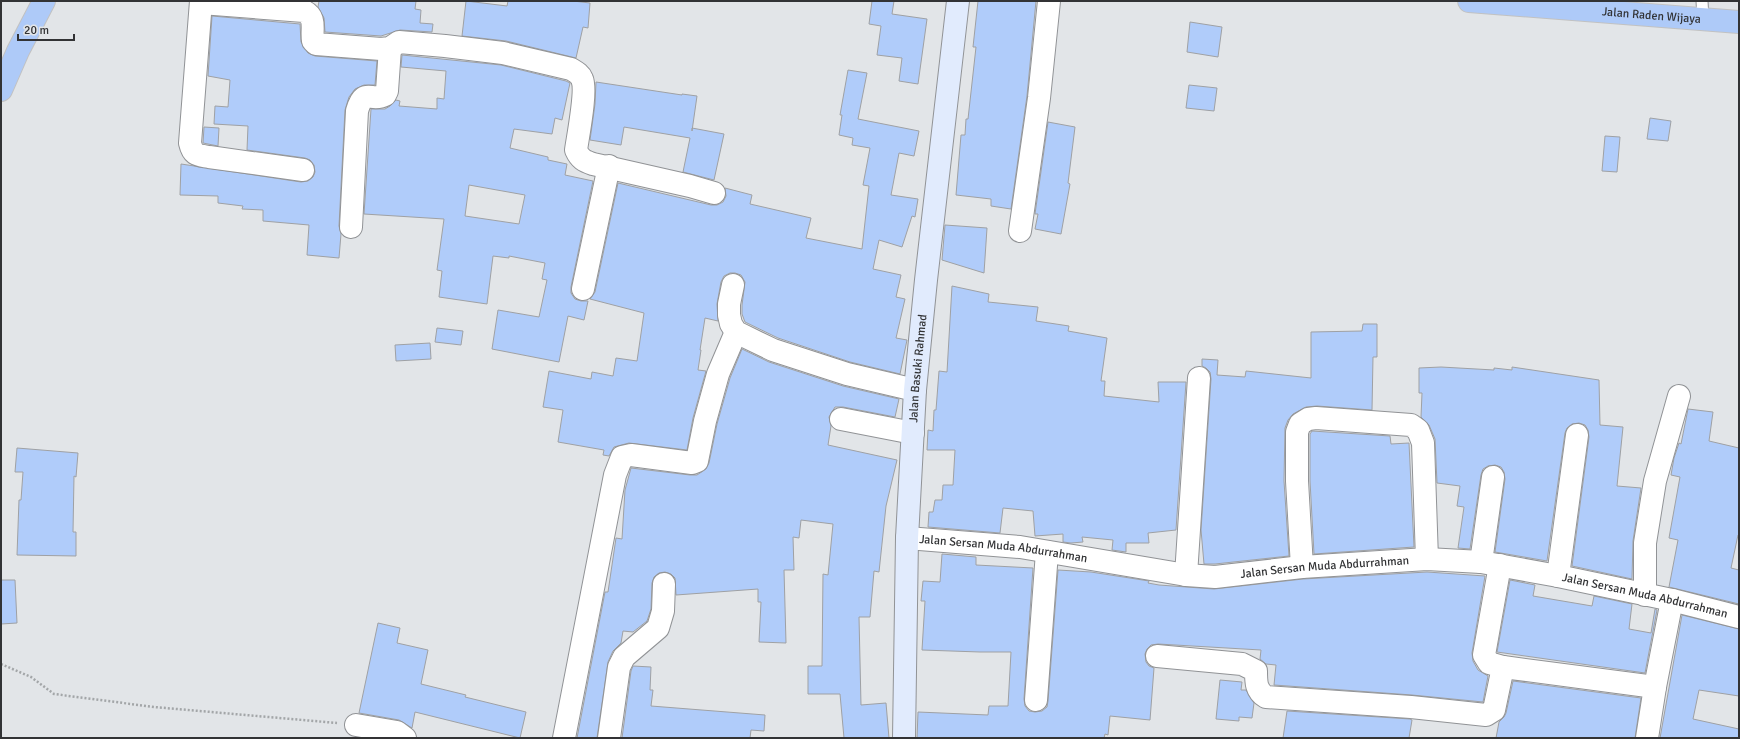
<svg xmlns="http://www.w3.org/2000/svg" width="1740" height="739" font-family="Signika,sans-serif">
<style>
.building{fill:#b0ccfa;stroke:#9fa1a4;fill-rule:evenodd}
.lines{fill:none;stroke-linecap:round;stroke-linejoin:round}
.service-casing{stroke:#919396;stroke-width:13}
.minor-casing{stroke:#919396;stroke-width:24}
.secondary-casing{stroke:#919396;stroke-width:24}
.trunk-casing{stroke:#c2c2c2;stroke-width:24}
.path{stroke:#a3a6a8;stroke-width:2.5;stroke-dasharray:2 2;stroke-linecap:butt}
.service{stroke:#fff;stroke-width:11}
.minor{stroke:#fff;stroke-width:22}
.secondary{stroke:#e1ebfd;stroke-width:22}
.trunk{stroke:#aecaf8;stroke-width:22}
.labels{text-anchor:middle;stroke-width:3;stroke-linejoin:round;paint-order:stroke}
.street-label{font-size:12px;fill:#323335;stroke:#e2e5e8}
</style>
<rect width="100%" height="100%" fill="#e2e5e8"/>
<!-- building -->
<path class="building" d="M319,1H416L415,9L421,10L420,23L433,24L432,32L400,30L381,36L325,32L324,18L318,7Z
M466,1L507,6L508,1H573L590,3L588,28L583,27L576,58L506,41L462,36Z
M872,1H894L892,14L927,19L918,84L899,81L902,58L877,55L881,26L869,24Z
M978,1H1036L1027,96L1011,209L991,206V199L956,195L961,135H965L966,119H968L976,47H973Z
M212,16L300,24L301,42L308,53L315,56L377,61L375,85H364L355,89L349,97L345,110L339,226L341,234L339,258L307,255L309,225L263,221V210L242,209L243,206L218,203V196L180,195L181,164L301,182L308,181L313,177L315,172L314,165L310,160L305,158L247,150L248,126L214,124L215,106L228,107L230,80L208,76Z
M1190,22L1222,27L1218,57L1187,52Z
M402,55L501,65L566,81L570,83L562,120L555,118L552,134L514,129L510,148L548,157V160L567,164L565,175L593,181L571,287V293L575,299L581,301H588L584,320L568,316L559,362L492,349L498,310L539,317L547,280L542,279L545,263L509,256V258L493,256L487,304L439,297L442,271L437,270L444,219L364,214L371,109H385L390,106L396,100L400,101L399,106L437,109V98L444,99L446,71L401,67ZM469,185L525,195L519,224L465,216Z
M848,70L867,73L858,119L919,131L914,156L899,153L891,195L918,199L915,217L912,216L902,247L879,240L873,269L901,275L896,297L905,299L896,338L907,340L900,374L850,362L778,338L745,322L742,314V305L745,282L741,275L735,273H730L724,276L721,282L717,304L718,321L705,318L700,350H701L698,370L706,371L693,418L687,450L629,443L614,447L609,456L603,455L604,450L558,442L563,410L543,407L549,371L591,379L592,372L613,376L616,358L637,361L644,313L590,299L595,292L618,183L711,205H717L723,202L726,196L725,188L752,195L750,204L811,218L806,238L862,249L869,186L863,185L870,148L852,145L853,138L839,135L842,115H840Z
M596,82L682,95V94L697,96L692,131V128L724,134L714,180L683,172L690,138L624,127L621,145L590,140L595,104Z
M1189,85L1217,88L1214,111L1186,108Z
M1650,118L1671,121L1668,141L1647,139Z
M1048,122L1075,127L1068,183L1070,184L1061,234L1035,229L1038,214H1035Z
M204,127L219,128L218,146L203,143Z
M1605,136L1620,137L1617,172L1602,171Z
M945,225L987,228L984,273L942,260Z
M952,286L989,294L988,302L1038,307L1036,321L1069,326L1068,331L1107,338L1101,381H1105L1104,396L1159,402L1158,382H1186L1176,530L1148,533L1149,543H1126V552L1112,550L1113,540L1082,537L1083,542L1071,543L1063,542V534L1035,536L1033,511L1003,508L1000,533L928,527L929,512H933L935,500H942L943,485H953L955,450H927L928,430L933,431L934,410H936L939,371L947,372Z
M1363,324H1377V357H1373L1372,410L1317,406L1306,407L1293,414L1288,420L1285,428L1284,481L1289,556L1215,564H1204L1201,530L1211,379L1210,372L1206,368L1202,366V359L1218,360L1217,375L1245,377L1246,371L1311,378V332L1362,331Z
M437,328L463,331L461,345L435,342Z
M430,343L431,359L396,361L395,345Z
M742,349L769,362L843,386L899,399L895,417L843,407H835L829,417L831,426L828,445L897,460L886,506L879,572L874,571L870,617H859L861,705L886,703L889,738H844L840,694H808V666H822L823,574L828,575L833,524L801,520L799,538L793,537L794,570H784L786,643L759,642L761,602H758V589L676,595L675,578L671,574L665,572L659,573L654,577L652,583L651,609L647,621L633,632L623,631L621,643L613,651L608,662L597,738H577L605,592H608L616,538L622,539L625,490L631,468L690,475H697L706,469L709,463L717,424L730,378Z
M1441,367L1494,370V368L1512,370V367L1599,380L1600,425L1623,427L1617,486L1641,488L1633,541L1632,579L1572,566L1589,437L1588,430L1585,425L1579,423L1572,424L1567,428L1565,433L1547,561L1495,552L1505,479L1504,472L1501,467L1495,465L1488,466L1483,469L1481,475L1470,549L1458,548L1464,507L1457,506L1460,486L1437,483L1435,439L1429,425L1421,417L1422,393H1419V368Z
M1688,409L1713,412L1709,441L1739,448V535H1738L1731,568L1739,570V604L1669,587L1678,540L1669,538L1680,477L1671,475L1674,458L1679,443L1681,444Z
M1312,431L1390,436L1391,444L1409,443L1414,547L1314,554L1310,481V434Z
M17,448L78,453L76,477L74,476L73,532H76V556L17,555L19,500H21L23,472H15Z
M942,554L976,557V565L1033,568L1024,699L1025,706L1029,711L1035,712L1042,711L1047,707L1048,701L1058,570L1091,572L1149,581L1148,583L1159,585L1214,589L1303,579L1427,572L1485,576L1472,653L1473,661L1478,670L1488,676L1483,702L1412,695L1274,685L1276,665L1266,664L1260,659L1261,650L1158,644L1151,645L1147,649L1145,654L1146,662L1149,666L1154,668L1150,720L1110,716L1108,735L1105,734L1104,738H917L918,712L988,715L989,706H1008L1011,652H980L922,650L925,601H921L923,581L940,582Z
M1,580H15L17,623L1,624Z
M1510,580L1535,585L1533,596L1592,606L1594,596L1632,604L1629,629L1651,633L1655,609L1657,610L1645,673L1497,652Z
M1682,615L1739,629V696L1699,690L1693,719L1739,729V738H1660Z
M378,623L400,628L397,643L428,650L421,684L466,695L465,697L526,712L520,738L415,712L412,728L399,720L359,713Z
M633,666L651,667L650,690H653L651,706L765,715L764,731L751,730L750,738H622L631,671Z
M1220,680L1242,682L1241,690H1246L1254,703L1252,718L1239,717V721L1216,719Z
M1513,681L1641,698L1635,738H1496L1499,722L1504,717L1506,713Z
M1287,711L1410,719L1412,720L1409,738H1283Z"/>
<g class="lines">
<!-- service casing -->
<g class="service-casing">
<path id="service" d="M1702,1L1703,19"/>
</g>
<!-- minor casing -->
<g class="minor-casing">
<g id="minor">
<path d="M201,1L190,143C193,156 198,155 209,157L303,170"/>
<path d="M201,3L304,11C317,18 311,29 313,41L316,44L381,49L390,48L399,42L445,46L503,53L571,69C576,72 580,74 582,79C587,90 578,136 576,150C580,159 584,161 593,164L690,186L714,193"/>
<path d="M351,227L357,111C364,86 371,103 385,95L387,91L390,48"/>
<path d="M1020,231L1039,98L1049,1"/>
<path d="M733,285L729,304V315L731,324L736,332L773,350L847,374L915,390"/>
<path d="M583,289L609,166"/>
<path d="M841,419L913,433"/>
<path id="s1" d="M907,538L1020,547L1186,575L1215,577L1302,567L1427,559L1481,562L1558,576L1672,600L1739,617"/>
<path d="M1481,562L1493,477"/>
<path d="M1302,567L1297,481V432L1300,424L1308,419L1316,418L1411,425L1418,430L1423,443L1427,559"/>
<path d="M1186,575L1199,378"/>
<path d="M1558,576L1577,435"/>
<path d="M1645,595V543L1655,481L1679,396"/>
<path d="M1157,656L1242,664L1256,671C1256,682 1256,691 1266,697L1411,707L1486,715L1494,710L1503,667L1489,663L1484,655L1500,565"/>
<path d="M1503,667L1655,687"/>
<path d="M1036,700L1047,552"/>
<path d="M356,725L397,732L405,738"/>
<path d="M564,738L615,475L622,457L631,455L692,463L697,461L705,421L718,374L736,332"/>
<path d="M609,738L619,667L624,657L658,628L663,611L664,584"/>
<path d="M1647,738L1655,687L1672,600"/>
</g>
</g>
<!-- secondary casing -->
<g class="secondary-casing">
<g id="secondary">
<path id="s2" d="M904,738L907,538L915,390L926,280L958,1"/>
</g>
</g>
<!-- trunk casing -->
<g class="trunk-casing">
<g id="trunk">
<path id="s3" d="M1469,1L1739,22"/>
<path d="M1,90L18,51L44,1"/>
</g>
</g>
<!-- path -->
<path class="path" d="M1,664L31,677L54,694L154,707L337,723"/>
<!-- service -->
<use href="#service" class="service"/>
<!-- minor -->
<use href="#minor" class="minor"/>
<!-- secondary -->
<use href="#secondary" class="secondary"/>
<!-- trunk -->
<use href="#trunk" class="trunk"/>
</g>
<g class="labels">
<!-- street labels -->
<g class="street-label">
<text dy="4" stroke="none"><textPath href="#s3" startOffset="183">Jalan Raden Wijaya</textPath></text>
<text dy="4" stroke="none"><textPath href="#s2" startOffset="370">Jalan Basuki Rahmad</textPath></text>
<text dy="4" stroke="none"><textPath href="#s1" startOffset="97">Jalan Sersan Muda Abdurrahman</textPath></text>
<text dy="4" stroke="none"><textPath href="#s1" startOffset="421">Jalan Sersan Muda Abdurrahman</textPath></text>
<text dy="4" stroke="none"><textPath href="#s1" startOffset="745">Jalan Sersan Muda Abdurrahman</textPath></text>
</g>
</g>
<!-- border -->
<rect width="1740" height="739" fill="none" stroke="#323335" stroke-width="4"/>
<!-- scale -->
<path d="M18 34v6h56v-6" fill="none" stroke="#323335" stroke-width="2"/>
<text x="24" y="34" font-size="12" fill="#323335" stroke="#e2e5e8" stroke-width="3" paint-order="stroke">20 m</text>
</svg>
